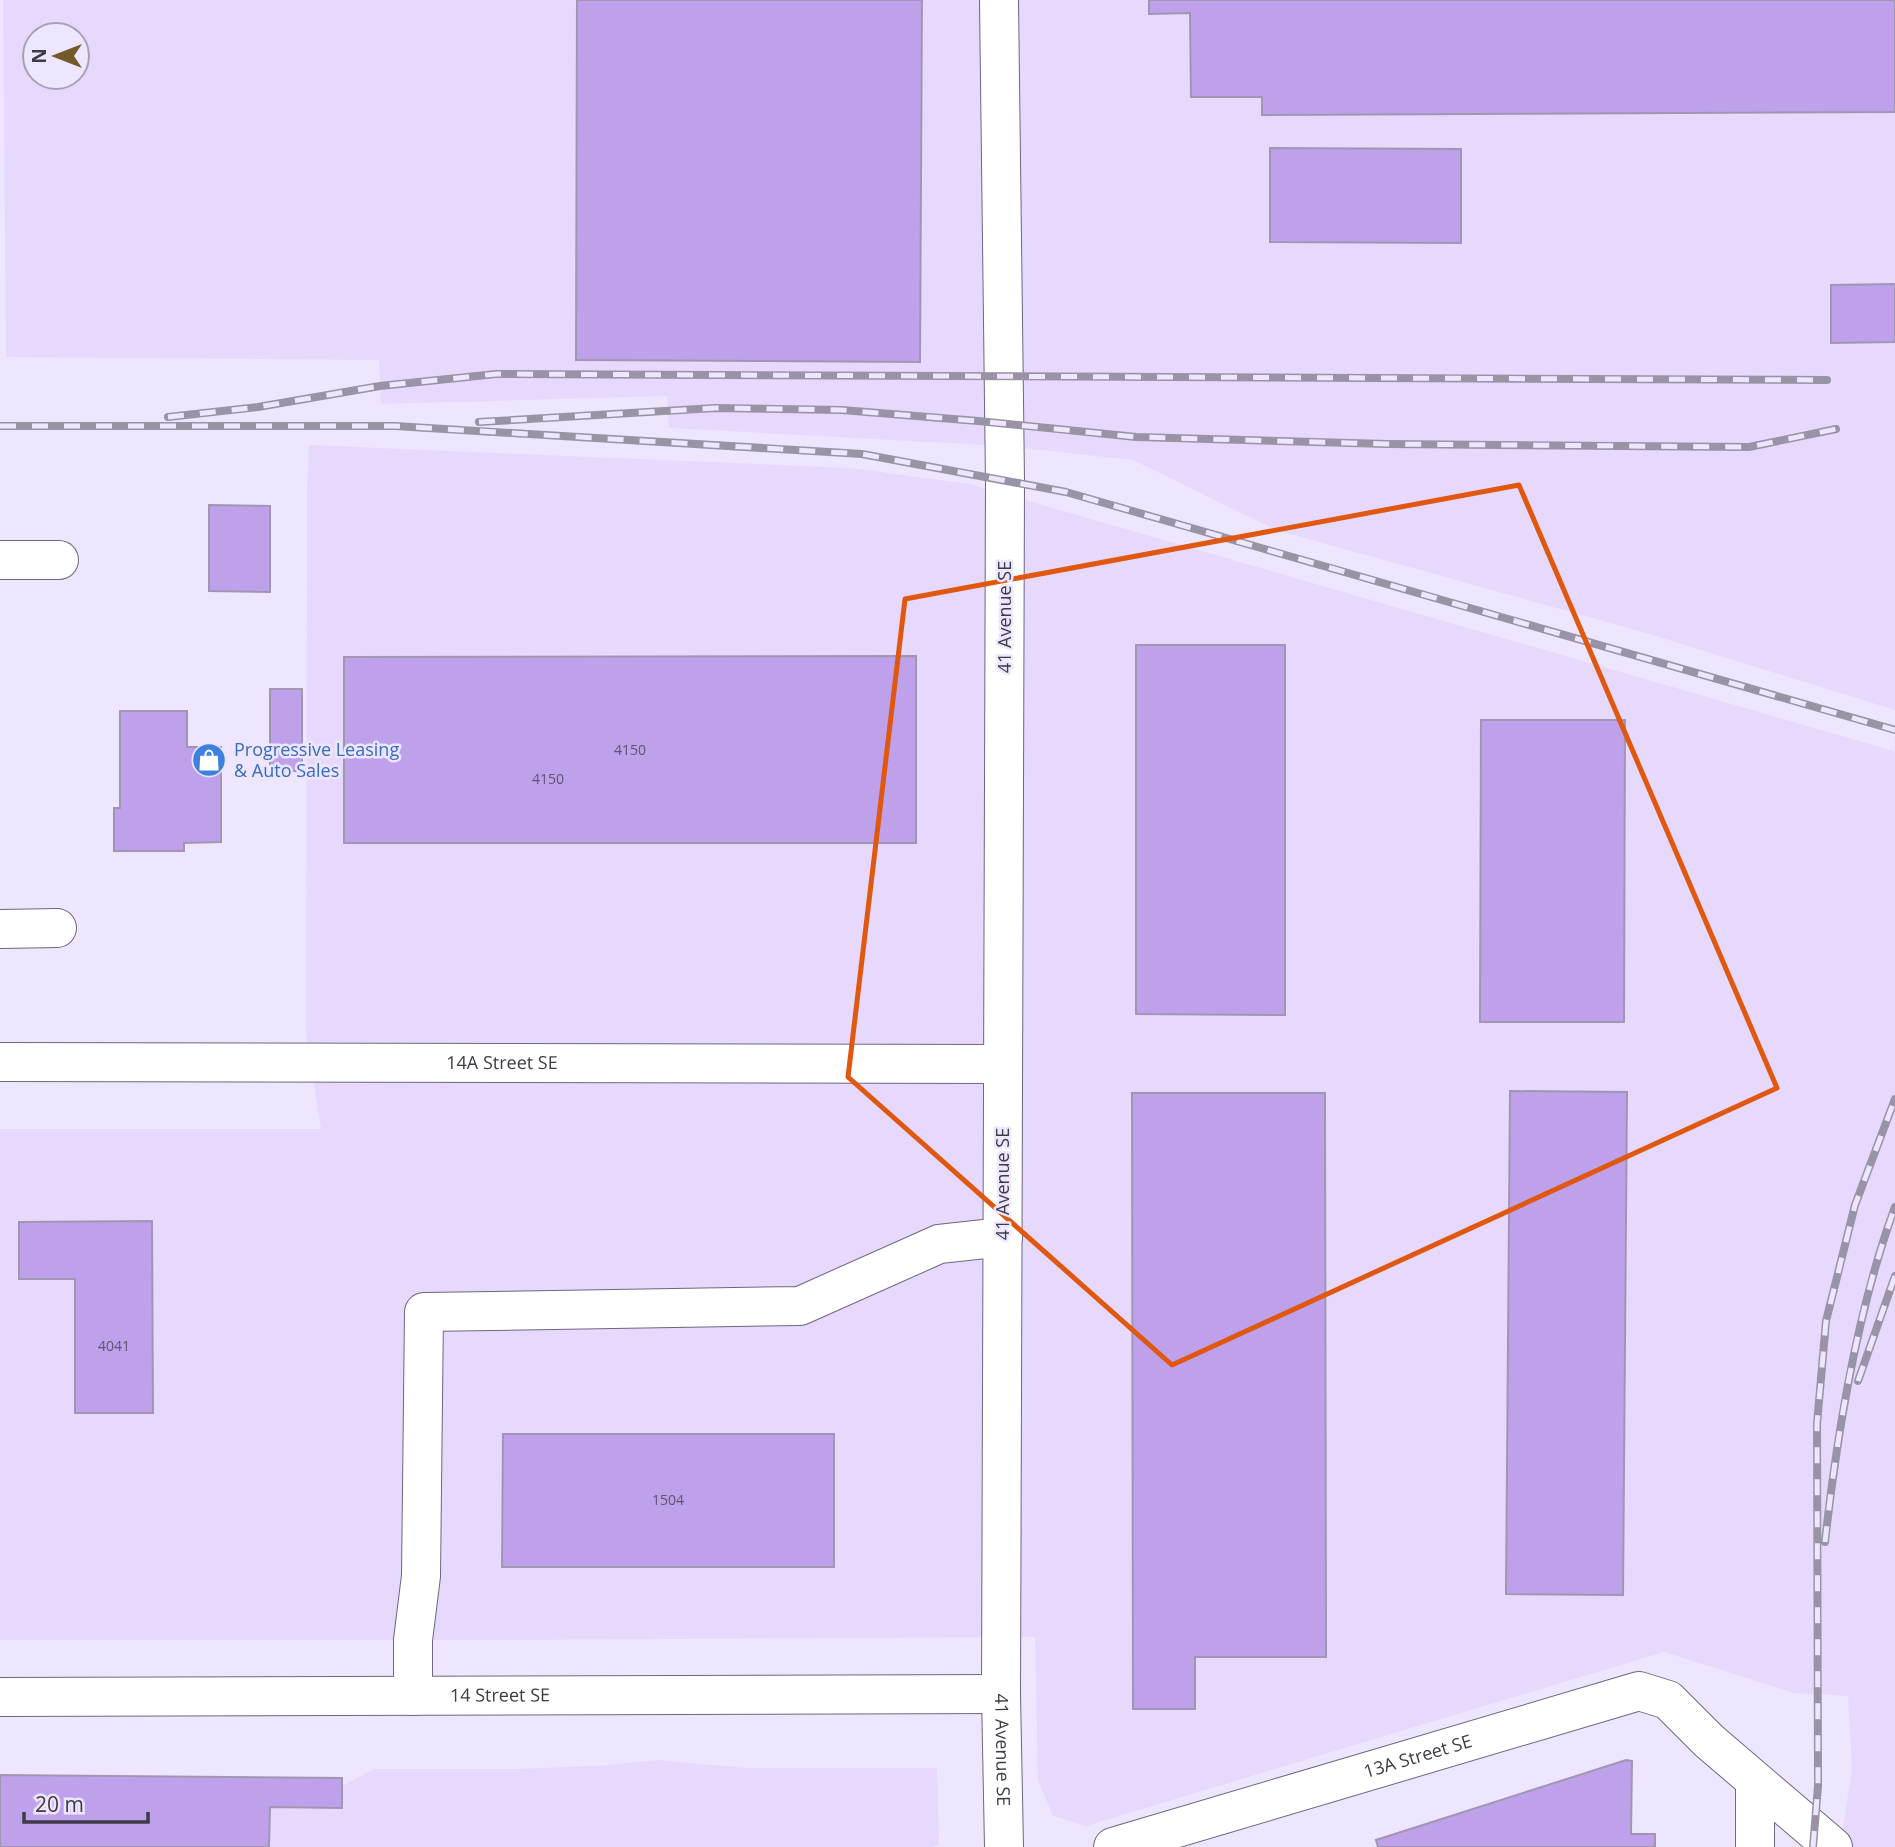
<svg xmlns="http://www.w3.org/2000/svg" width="1895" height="1847" font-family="'Open Sans',sans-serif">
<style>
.built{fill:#e7d9fe;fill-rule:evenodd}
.building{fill:#bea1ea;stroke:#a096b1;stroke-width:2}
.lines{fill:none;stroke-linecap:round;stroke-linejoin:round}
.minor-casing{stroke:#6f657f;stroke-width:40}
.minor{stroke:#fff;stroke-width:38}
.rail-casing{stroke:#9993a5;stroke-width:8}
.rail{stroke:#eee6fe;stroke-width:5;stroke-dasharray:16;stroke-linecap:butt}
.marked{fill:none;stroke:#e0570f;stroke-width:5;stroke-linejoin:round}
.labels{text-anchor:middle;stroke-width:5;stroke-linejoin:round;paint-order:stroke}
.number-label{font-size:14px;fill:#5e546f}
.street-label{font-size:18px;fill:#3e3a46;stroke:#eee6fe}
.shop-label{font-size:18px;fill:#366cbe;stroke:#eee6fe;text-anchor:start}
</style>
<rect width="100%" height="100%" fill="#eee6fe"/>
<!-- built -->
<path class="built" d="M3,0H1895V710L1646,633L1276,530L1133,460L1004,446L669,428L667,396L381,404L379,360L6,357ZM35,35H77V77H35Z
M309,445L850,468L970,484L1894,751L1895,736V1847H1840L1852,1769L1848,1696L1794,1693L1664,1652L1086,1826L1053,1816L1038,1780L1035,1637L503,1640H0V1129H321L306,1034L307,488Z
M658,1760L745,1768H937L939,1845L932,1847H0V1775L342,1778V1786L374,1769H516L596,1766Z"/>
<!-- building -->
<path class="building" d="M577,0H922L920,362L576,360Z
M1149,0H1895V112L1262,115V97H1191L1190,13L1149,14Z
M1270,148L1461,149V243L1270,242Z
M1895,284V342L1831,343V285Z
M209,505L270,506V592L209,591Z
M1136,645H1285V1015L1136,1014Z
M916,656V843H344V657Z
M270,689H302V771H270Z
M120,711H187V747H221V842L184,843V851H114V808H120Z
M1481,720H1625L1624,1022H1480Z
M1510,1091L1627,1092L1623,1595L1506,1594Z
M1132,1093H1325L1326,1657H1195V1709H1133Z
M152,1221L153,1413H75V1279H19V1222Z
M503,1434H834V1567H502Z
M1626,1760L1632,1761L1631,1834H1655V1847H1378L1376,1840Z
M0,1775L342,1778V1808L270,1807L269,1847H0Z"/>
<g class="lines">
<!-- minor casing -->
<g class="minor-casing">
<g id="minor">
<path id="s1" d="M999,0L1005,481L1001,1694L1004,1847"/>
<path d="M0,560H59"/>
<path d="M0,929L57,928"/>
<path id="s2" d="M0,1062L1003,1064"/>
<path d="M413,1696V1640L421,1576L424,1312L800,1306L939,1244L1003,1237"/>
<path id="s3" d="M0,1697L1001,1694"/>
<path d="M1755,1781V1847"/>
<path id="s4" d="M1113,1847L1639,1691L1668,1700L1709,1741L1833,1847"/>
</g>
</g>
<!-- minor -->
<use href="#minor" class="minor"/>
<!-- rail casing -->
<g class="rail-casing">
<path id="rail" d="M168,417L258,407L380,386L496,374L1827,380
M479,422L715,408L842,410L978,421L1136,437L1387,444L1749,447L1836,429
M0,426H395L862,454L1066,492L1895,730
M1858,1381L1895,1276
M1825,1542C1837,1433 1857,1310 1895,1207
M1813,1847L1818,1786L1817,1424L1826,1321L1855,1205L1895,1099"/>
</g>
<!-- rail -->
<use href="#rail" class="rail"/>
</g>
<!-- marked area -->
<path class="marked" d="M1519,485L1777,1088L1172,1365L848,1077L905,599Z"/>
<!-- icons -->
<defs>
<g id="shop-disc" transform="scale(1.75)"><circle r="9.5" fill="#3f7fe0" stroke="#eee6fe"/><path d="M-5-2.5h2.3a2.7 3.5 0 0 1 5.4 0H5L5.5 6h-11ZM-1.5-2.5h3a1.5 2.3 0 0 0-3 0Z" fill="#fff"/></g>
</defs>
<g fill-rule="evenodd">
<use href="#shop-disc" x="209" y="760"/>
</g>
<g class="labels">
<!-- number labels -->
<g class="number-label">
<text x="630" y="755">4150</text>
<text x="548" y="784">4150</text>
<text x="114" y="1351">4041</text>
<text x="668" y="1505">1504</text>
</g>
<!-- street labels -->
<g class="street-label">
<text transform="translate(1005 617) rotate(-90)" y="6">41 Avenue SE</text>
<text dy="6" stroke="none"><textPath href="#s2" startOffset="502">14A Street SE</textPath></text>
<text transform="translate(1003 1184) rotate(-90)" y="6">41 Avenue SE</text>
<text dy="6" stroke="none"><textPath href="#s3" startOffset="500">14 Street SE</textPath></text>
<text dy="6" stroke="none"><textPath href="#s1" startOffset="1750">41 Avenue SE</textPath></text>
<text dy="6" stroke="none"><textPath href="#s4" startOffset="318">13A Street SE</textPath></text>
</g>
<!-- shop labels -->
<g class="shop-label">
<text x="234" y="756">Progressive Leasing<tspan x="234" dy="21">&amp; Auto Sales</tspan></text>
</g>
</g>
<!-- north arrow -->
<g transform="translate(56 56) rotate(270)"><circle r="33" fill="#eee6fe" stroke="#a8a1b4" stroke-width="2"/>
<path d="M0-5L12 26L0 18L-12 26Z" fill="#725a2a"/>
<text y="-10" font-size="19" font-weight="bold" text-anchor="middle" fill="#3e3a46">N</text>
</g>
<!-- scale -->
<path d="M24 1812v10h124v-10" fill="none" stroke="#3e3a46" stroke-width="3.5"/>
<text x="35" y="1812" font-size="21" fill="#3e3a46" stroke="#eee6fe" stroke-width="5" paint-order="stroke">20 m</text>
</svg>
